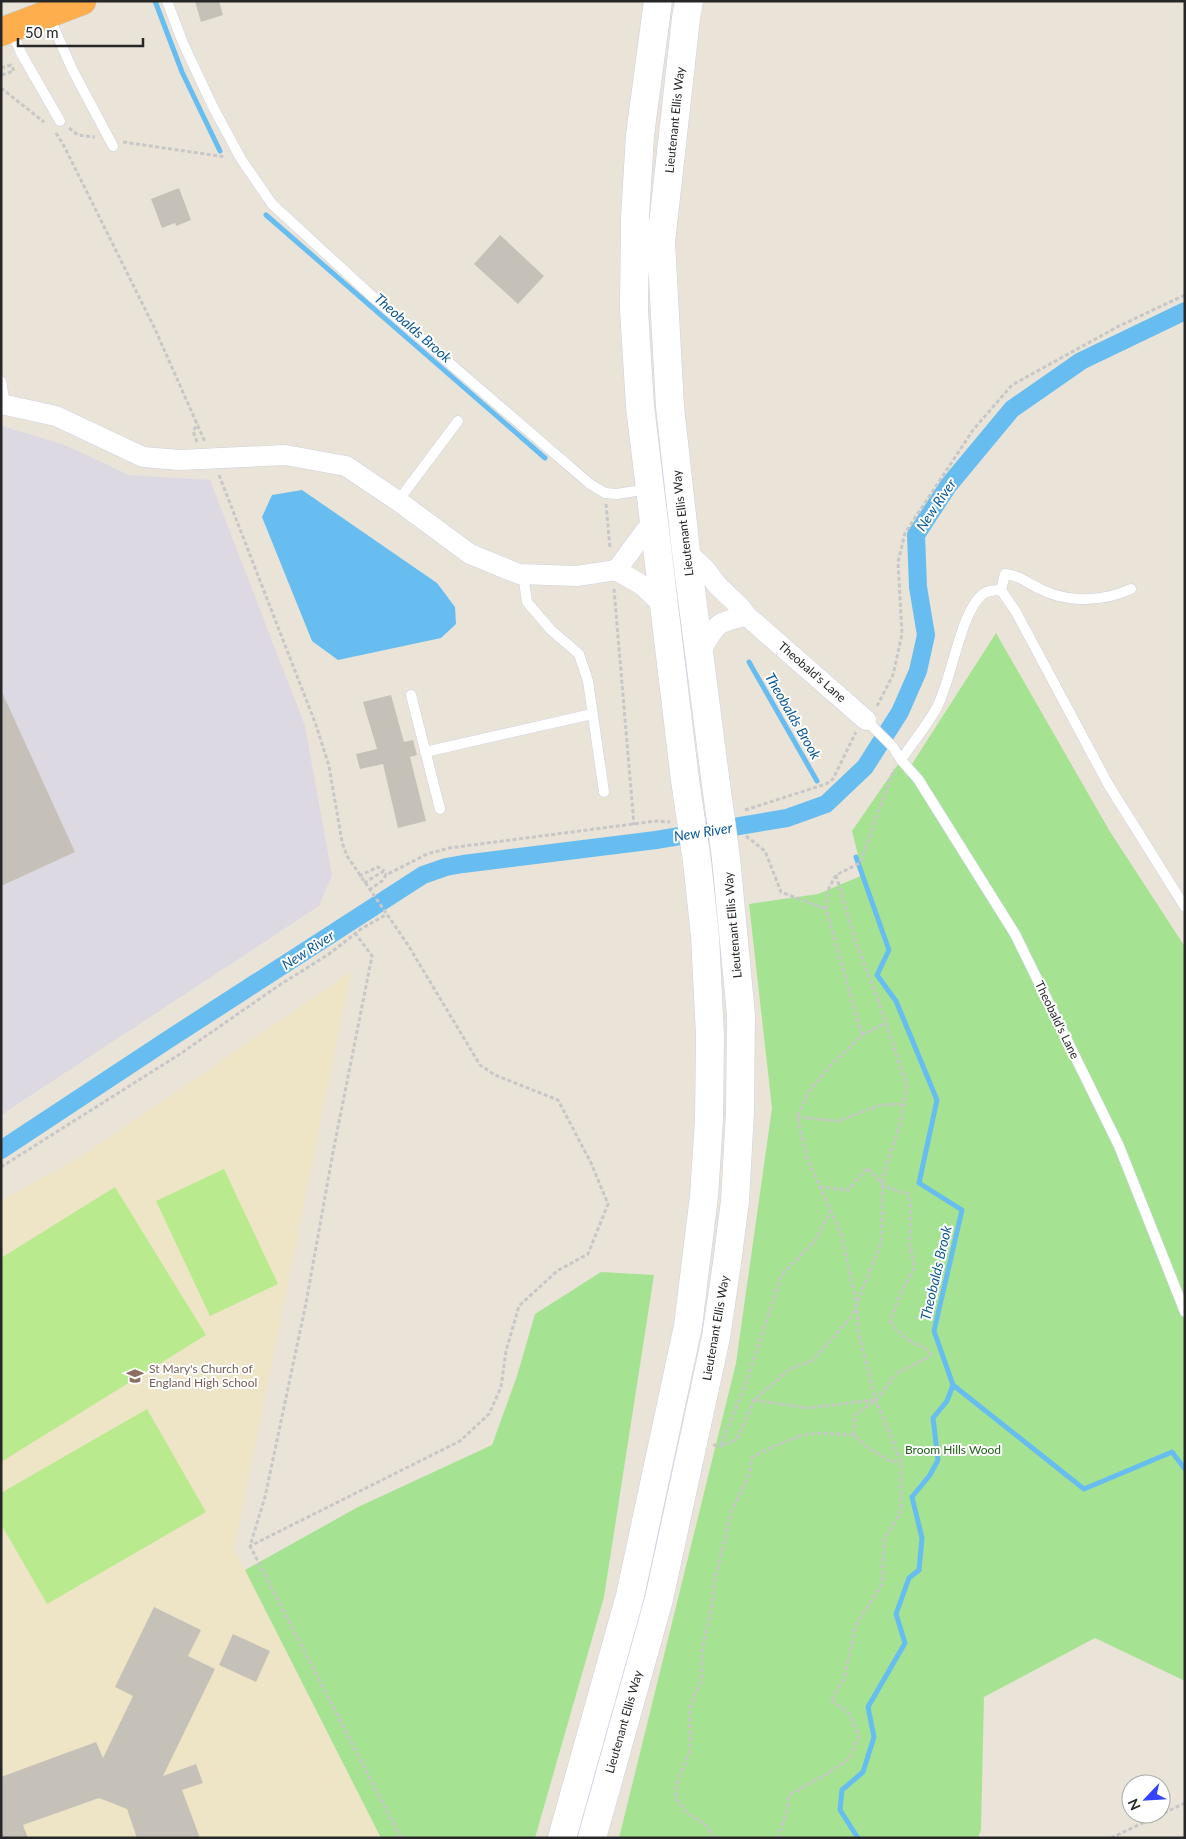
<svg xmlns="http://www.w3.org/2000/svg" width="1186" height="1839" font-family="Lato,sans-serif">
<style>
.industrial{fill:#ddd9e2}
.education{fill:#ede5c6}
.green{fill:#a5e392}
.pitch{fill:#b9eb8e}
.water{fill:#67bdf0}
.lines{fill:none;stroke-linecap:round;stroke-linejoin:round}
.stream{stroke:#67bdf0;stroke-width:5}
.canal{stroke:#67bdf0;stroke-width:18}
.building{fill:#c5c1b8}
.lane-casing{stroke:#cdcfe1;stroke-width:11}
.street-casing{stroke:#cdcfe1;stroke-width:21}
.secondary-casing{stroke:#cdcfe1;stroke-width:29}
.highway-casing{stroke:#c7c7c7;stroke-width:29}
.path{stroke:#c7c7c7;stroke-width:3;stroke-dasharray:4 2.5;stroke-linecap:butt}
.lane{stroke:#fff;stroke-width:10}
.street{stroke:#fff;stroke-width:20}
.secondary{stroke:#fff;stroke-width:28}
.highway{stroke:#ffae4e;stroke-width:28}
.secondary-bridge-casing{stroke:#cdcfe1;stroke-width:29;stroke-linecap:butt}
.secondary-bridge{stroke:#fff;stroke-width:28}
.labels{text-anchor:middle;stroke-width:4;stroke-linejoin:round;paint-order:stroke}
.street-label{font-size:12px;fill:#272727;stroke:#fff}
.education-label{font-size:12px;fill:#785e54;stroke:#fff;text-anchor:start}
.park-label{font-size:12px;fill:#1f6318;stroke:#fff}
.water-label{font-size:14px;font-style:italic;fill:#0b5897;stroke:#fff}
</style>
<rect width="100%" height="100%" fill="#eae4d8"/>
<!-- industrial -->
<path class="industrial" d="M2,426L65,445L129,475L210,480L305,726L332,875L319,906L1,1115Z"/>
<!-- education -->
<path class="education" d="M351,972L234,1550L245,1570L381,1838H1V1201L85,1154Z"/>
<!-- green -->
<path class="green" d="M996,633L1109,830L1185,947V1681L1095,1638L984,1697L981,1830L978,1838H619L736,1363L772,1108L749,904L818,894L863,875L852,831L901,760L912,764Z
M601,1272L654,1275L604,1597L535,1838H381L245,1570L358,1507L492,1445L517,1376L535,1314Z"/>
<!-- pitch -->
<path class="pitch" d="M224,1169L278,1284L210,1316L156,1201Z
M115,1187L206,1335L1,1462V1258Z
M147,1409L206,1512L47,1604L1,1524V1493Z"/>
<!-- water -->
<path class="water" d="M302,490L437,583L455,607L456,624L441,638L338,660L312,641L262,517L272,495Z"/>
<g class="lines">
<!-- stream -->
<path class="stream" d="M155,1L182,72L220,151
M266,215L545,458
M749,662L817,781
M856,857L889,950L877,975L896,1001L937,1100L919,1183L962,1210L934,1331L953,1385L947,1401L933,1418L938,1460L930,1475L912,1497L922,1538L919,1570L909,1578L896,1614L905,1643L868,1707L874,1737L863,1772L842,1790L840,1810L858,1838
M953,1385L1084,1489L1172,1452L1185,1469"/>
<!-- canal -->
<path class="canal" d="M1,1150L169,1039L423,875L446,867L463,864L656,840L787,818L826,804L865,767L900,712L918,671L926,635L918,587L916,535L948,486L1012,409L1081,361L1185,311"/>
</g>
<!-- building -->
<path class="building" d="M195,1H219L223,15L201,22Z
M179,188L191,220L176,226L175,223L162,228L151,199Z
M500,235L544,276L518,304L474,264Z
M1,690L75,852L1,886Z
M391,695L404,742L413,740L417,755L410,757L426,821L398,828L383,764L360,769L356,754L377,749L363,702Z
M154,1607L201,1630L188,1656L215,1669L163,1776L196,1764L203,1783L182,1790L200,1838H137L127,1809L99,1798L23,1825L28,1838H1V1777L96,1742L103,1758L133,1696L115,1687Z
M233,1634L270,1651L256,1682L219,1665Z"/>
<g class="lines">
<!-- lane casing -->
<g class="lane-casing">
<path id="lane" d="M167,1L183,43L212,105L241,159L272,204L374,298L590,484L605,493L617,494L648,489
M48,14L72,69L113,146
M11,29L21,53L60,121
M1,381L5,403
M398,501L458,421
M523,574L527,602L551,630L579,654L588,681L604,792
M1131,589C1102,602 1068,603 1040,589C1027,583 1019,575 1005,574L1001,590L1016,612L1108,784L1185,907
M411,695L440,809
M866,720L893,747L901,760L918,779L1015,934L1119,1146L1185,1312
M425,752L592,714
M901,760C912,743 926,727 936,709C952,680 960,612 983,594C988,590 995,590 1001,590"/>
</g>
<!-- street casing -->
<g class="street-casing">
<path id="street" d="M1,404L56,416L143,457L180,460L285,455L346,466L398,501L470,554L519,574L577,576L616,570L642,585L663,605
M686,551L706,570L717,585L740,607L747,616L866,720
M616,570C629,555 639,537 653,522
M700,652C717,624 715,622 747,616"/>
</g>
<!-- secondary casing -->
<g class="secondary-casing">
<path id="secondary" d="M658,1L640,135L635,217L634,310L640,406L685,780
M689,1L686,18L661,242L670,407L686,551L715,777
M562,1838L630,1596L688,1326L704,1196L709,1120L710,1036L705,936L697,861
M592,1838L659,1599L716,1337L727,1263L735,1201L740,1112L741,1015L726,858"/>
</g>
<!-- highway casing -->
<g class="highway-casing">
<path id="highway" d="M1,32L82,1"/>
</g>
<!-- path -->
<path class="path" d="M1,68L11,65L14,71L1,75
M1,88L44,122
M69,128L78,135L95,137
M56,133L63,144L155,329L205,442
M123,142L226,157
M197,442L193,431L198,424
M219,475L316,725L329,766L342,842L347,856L408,945L480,1065L495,1075L558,1100L591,1163L608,1204L588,1254L557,1271L519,1306L506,1351L501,1387L489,1414L460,1441L250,1546
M606,504L610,548
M614,589L634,825
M877,706L893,675L902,634L898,562L905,533L973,430L1012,385L1119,326L1185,295
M745,810L826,784L833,779L856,732
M746,836L765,851L781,892L826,909
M836,875L829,888L826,909L862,1035
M359,876L378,867L384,871
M364,883L384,871L386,875
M369,890L382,881L386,875L427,854L449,848L656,821L670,822
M355,933L372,956L333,1152L306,1303L265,1497L250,1546L401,1838
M797,1117L838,1121L881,1105L904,1104
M1,1167L180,1054L278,986L329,954L361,929L387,914
M820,1187L848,1190L867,1168L887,1187L908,1194L911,1208L909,1244L915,1266L901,1293L890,1321C896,1329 902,1336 910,1341C918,1346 925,1346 931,1353L927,1358L897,1373L876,1400L855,1415L854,1435
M754,1400L808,1408L874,1400
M713,1445L721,1446L737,1439L754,1400L790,1369L813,1360L852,1316L881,1243L883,1177L900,1124L907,1086L877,997L855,940L836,875L860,863L894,769
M721,1445L746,1383L782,1274L815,1241L831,1210
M715,1838L705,1824L688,1814L676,1799V1785L690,1751V1707L695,1694L702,1681L701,1666L702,1651L712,1604L714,1583L732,1510L750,1473L752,1457L774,1446L800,1436L815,1433L854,1435L868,1448L890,1461L901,1462
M778,1838L787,1810L789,1795L827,1774L850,1758L859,1736L848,1712L831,1700L844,1679L856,1625L882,1584L884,1540L901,1511V1462L876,1400L858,1331L857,1305L841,1233L808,1160L797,1117L809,1091L829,1067L862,1035L886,1023
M1111,1838L1185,1803"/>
<!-- lane -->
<use href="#lane" class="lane"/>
<!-- street -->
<use href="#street" class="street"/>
<!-- secondary -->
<use href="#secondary" class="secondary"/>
<!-- highway -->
<use href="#highway" class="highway"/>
<!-- secondary-bridge casing -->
<g class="secondary-bridge-casing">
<path id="secondary-bridge" d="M715,777L726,858
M685,780L697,861"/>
</g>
<!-- secondary-bridge -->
<use href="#secondary-bridge" class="secondary-bridge"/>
</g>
<!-- icons -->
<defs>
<g id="school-bare" transform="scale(1.35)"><path d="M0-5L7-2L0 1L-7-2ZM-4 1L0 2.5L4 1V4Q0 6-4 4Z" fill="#8d6e63" stroke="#fff" stroke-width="2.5" paint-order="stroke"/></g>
</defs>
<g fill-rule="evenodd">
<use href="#school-bare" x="135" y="1376"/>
</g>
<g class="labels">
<!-- street labels -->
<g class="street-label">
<text transform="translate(675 120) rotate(-84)" y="4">Lieutenant Ellis Way</text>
<text transform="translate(683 523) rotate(-97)" y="4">Lieutenant Ellis Way</text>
<text transform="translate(812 672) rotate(41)" y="4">Theobald's Lane</text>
<text transform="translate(733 925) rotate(-95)" y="4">Lieutenant Ellis Way</text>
<text transform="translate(1057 1020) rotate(64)" y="4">Theobald's Lane</text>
<text transform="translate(716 1328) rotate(-80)" y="4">Lieutenant Ellis Way</text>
<text transform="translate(624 1722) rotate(-74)" y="4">Lieutenant Ellis Way</text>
</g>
<!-- education labels -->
<g class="education-label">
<text x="149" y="1373">St Mary's Church of<tspan x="149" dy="14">England High School</tspan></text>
</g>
<!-- park labels -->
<g class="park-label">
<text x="953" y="1454">Broom Hills Wood</text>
</g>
<!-- water labels -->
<g class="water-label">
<text transform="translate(413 328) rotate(41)" y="5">Theobalds Brook</text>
<text transform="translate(936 505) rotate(-56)" y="5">New River</text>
<text transform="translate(793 716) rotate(60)" y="5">Theobalds Brook</text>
<text transform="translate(703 832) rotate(-9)" y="5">New River</text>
<text transform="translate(308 950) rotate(-33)" y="5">New River</text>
<text transform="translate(936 1273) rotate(-77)" y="5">Theobalds Brook</text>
</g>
</g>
<!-- border -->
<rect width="1186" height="1839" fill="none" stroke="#272727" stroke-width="5"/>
<!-- north arrow -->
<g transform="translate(1146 1799) rotate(245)"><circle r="24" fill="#ffffff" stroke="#a9a9a9"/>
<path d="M0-4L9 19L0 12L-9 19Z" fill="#3342fc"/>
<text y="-8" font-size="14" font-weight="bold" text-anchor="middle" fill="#272727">N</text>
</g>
<!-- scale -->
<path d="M18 38v8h125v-8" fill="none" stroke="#272727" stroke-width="2.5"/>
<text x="25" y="38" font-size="15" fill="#272727" stroke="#ffffff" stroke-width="4" paint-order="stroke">50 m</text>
</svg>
